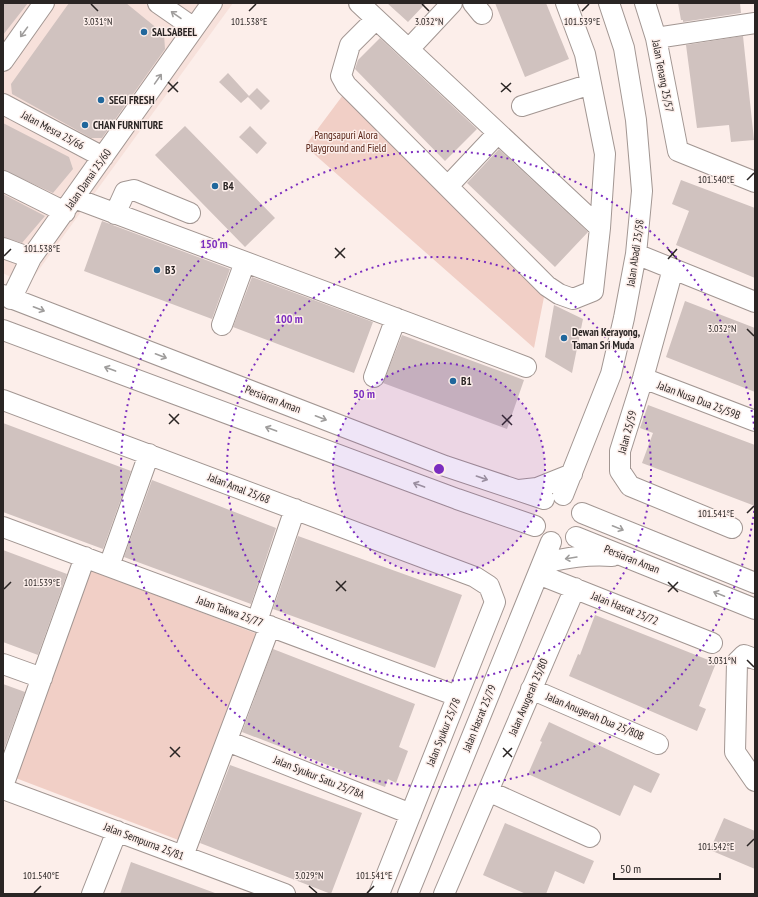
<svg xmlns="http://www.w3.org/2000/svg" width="758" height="897" font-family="'PT Sans Narrow',sans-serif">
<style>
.built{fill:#f7e1db}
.green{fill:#f1cfc6}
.building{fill:#d0c2bf}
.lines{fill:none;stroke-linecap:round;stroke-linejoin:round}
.minor-casing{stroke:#a29692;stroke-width:22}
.minor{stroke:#fff;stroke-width:20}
.oneway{stroke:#9f9d9c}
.ticks{fill:none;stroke:#2a2524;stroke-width:1.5}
.ring{fill:none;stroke:#7b2cbf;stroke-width:2;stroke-dasharray:2 4}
.poi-dot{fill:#20679c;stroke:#fceeea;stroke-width:1.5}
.labels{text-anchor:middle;stroke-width:3;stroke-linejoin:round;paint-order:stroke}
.poi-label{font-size:11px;font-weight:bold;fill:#2a2524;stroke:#fceeea;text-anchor:start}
.street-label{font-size:11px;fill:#2a2524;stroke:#fceeea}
.park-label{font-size:11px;fill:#572316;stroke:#fceeea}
.ticks-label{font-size:10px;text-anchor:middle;fill:#2a2524;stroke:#fceeea;stroke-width:3;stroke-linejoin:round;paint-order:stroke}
.centre{fill:#7b2cbf;stroke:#fceeea;stroke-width:2}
.ring-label{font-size:12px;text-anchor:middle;font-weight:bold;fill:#7b2cbf;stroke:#fceeea;stroke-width:3;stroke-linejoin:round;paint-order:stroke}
</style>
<rect width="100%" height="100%" fill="#fceeea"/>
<!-- built -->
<path class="built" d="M3,3H233L27,286L3,273Z"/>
<!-- green -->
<path class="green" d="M343,95L544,297L534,348L305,146Z
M88,569L257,634L181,841L13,777Z"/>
<!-- building -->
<path class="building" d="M3,3H28L3,35Z
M69,3H126L164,34L165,49L102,138H91L12,94L11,84Z
M387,3H426L408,22Z
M495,3H546L569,59L525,77Z
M678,3H740L741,13L683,22V20H681Z
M743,36L754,140L731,142L729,125L697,128L686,45Z
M380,38L477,129L445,161L355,69L358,60Z
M228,73L249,96L241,103L219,82Z
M257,88L270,101L261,110L248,97Z
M3,123L69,157L73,169L53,193L3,170Z
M185,126L275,218L245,247L155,155Z
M250,126L267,143L257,154L239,137Z
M499,149L588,232L555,267L467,183Z
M681,180L755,208V278L676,245L689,211L672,204Z
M3,194L45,216L22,243L3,237Z
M102,221L230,269L212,319L84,271Z
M252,277L373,322L354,373L233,327Z
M685,301L755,328V392L666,357Z
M554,305L583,319L572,373L545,357Z
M402,335L524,380L507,429L383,383Z
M648,405L755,445V506L642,463L653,433L640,428Z
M3,423L131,471L103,549L3,512Z
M152,480L276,528L251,604L124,557Z
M298,536L462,595L435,668L273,609Z
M3,550L67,574L38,655L3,642Z
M595,615L716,663L699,706L706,709L697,731L569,676L578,654L580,655Z
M273,649L415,704L399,747L408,751L396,783L388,779L385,787L242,732Z
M3,684L25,692L3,752Z
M549,722L660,774L651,793L634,785L620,816L528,774L542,742L540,741Z
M230,765L362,813L331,894L200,843Z
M724,818L755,831V869L710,850Z
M505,823L594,861L584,884L555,871L546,894H526L483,875Z
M131,862L215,893L214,894H120Z"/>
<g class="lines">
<!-- minor casing -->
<g class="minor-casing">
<path id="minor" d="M158,3L194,28
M359,3L600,228
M473,3L482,14
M645,3L656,38L678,151L755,182
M376,19L350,45L341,76L346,85L547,286L559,294L573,299L593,291L600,228L605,154L585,54L566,3
M656,38L755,23
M409,49L452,3
M3,61L44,3
M3,104L103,157
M522,106L591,84
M3,181L65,212
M448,186L498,133
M74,198L526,367
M115,214L125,192L134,190L190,213
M3,248L31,258
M636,254L755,302
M673,269L643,378L620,451V471L630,486L732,528
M3,295L445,466L544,499
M11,299L31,258L212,3
M222,325L245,262
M3,330L457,499L535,526
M374,377L396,318
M643,378L755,421
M3,400L475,577L489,586L495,602L379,894
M519,490L537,488L572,474
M563,495L611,374L624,318L636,254L642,191L636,120L624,48L609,3
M582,513L755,583
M3,527L457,696
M576,537L755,609
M543,563C566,558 588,554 612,556
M109,566L149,454
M538,574L712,643
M257,621L295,509
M755,659L744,655L737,662L735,752L755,781
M3,664L42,678
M531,689L658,744
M227,741L411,814
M3,786L85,557
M3,789L285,894
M488,791L590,837
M183,856L270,626
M92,894L117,831
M408,894L551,542
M444,894L575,588"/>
</g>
<!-- minor -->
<use href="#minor" class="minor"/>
</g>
<!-- one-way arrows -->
<defs><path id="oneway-shaft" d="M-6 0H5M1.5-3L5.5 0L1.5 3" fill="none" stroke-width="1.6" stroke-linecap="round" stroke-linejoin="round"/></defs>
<g class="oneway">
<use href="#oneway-shaft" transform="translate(176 15) rotate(-145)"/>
<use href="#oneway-shaft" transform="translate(24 32) rotate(126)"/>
<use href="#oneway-shaft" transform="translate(158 79) rotate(-55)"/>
<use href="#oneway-shaft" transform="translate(39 309) rotate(21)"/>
<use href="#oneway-shaft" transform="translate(161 356) rotate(21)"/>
<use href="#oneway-shaft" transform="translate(110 369) rotate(-160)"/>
<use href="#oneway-shaft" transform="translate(321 418) rotate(21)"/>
<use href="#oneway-shaft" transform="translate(271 429) rotate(-160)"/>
<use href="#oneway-shaft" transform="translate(482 478) rotate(19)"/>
<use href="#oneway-shaft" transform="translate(419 485) rotate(-160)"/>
<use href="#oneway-shaft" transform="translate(618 528) rotate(22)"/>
<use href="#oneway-shaft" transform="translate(571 558) rotate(171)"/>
<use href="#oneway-shaft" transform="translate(719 594) rotate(-158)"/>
</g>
<!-- ticks -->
<path class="ticks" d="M91,4L98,11M422,4L429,11M249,11L256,4M582,11L589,4M168,82L178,92M501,83L511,92M168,92L178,82M501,92L511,83M747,180L754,173M335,248L345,258M668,249L677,259M4,256L11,249M335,258L345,248M668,259L677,249M747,329L754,336M169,414L179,424M502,415L512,425M169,424L179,414M502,425L512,415M747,513L754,506M336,581L346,591M668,582L678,592M4,589L11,582M336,591L346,581M668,592L678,582M747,660L754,667M170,747L180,757M503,748L512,757M170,757L180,747M503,757L512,748M747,846L754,839M309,886L317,893M34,893L41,886M367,893L374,886"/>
<!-- distance rings -->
<circle cx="439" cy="469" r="106" fill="#7b2cbf" fill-opacity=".12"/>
<g class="ring">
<circle cx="439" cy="469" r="106"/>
<circle cx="439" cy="469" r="212"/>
<path d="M755 505A318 318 0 1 1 755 433"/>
</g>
<!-- markers -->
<g class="poi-dot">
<circle cx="144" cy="32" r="4"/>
<circle cx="101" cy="100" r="4"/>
<circle cx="85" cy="125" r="4"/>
<circle cx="215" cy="186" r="4"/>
<circle cx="157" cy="270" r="4"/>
<circle cx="564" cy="338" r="4"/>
<circle cx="453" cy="381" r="4"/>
</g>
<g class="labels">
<!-- poi labels -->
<g class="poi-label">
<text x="152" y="36">SALSABEEL</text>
<text x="109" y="104">SEGI FRESH</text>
<text x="93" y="129">CHAN FURNITURE</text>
<text x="223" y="190">B4</text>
<text x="165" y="274">B3</text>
<text x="572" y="336">Dewan Kerayong,<tspan x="572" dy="13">Taman Sri Muda</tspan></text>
<text x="461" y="385">B1</text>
</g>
<!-- street labels -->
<g class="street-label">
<text transform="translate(663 76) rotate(79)" y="4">Jalan Tenang 25/57</text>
<text transform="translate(53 130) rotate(28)" y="4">Jalan Mesra 25/66</text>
<text transform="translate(88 179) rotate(-55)" y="4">Jalan Damai 25/60</text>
<text transform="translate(635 253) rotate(-82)" y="4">Jalan Abadi 25/58</text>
<text transform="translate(273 399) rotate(21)" y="4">Persiaran Aman</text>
<text transform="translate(699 400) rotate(21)" y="4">Jalan Nusa Dua 25/59B</text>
<text transform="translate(627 432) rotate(-75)" y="4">Jalan 25/59</text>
<text transform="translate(239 488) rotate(21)" y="4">Jalan Amal 25/68</text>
<text transform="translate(632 559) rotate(22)" y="4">Persiaran Aman</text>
<text transform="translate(625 608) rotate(22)" y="4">Jalan Hasrat 25/72</text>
<text transform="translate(230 611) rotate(20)" y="4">Jalan Takwa 25/77</text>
<text transform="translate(528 697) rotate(-67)" y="4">Jalan Anugerah 25/80</text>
<text transform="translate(595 716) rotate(23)" y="4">Jalan Anugerah Dua 25/80B</text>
<text transform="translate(479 718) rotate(-68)" y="4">Jalan Hasrat 25/79</text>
<text transform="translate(443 732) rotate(-68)" y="4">Jalan Syukur 25/78</text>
<text transform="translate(319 777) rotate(22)" y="4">Jalan Syukur Satu 25/78A</text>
<text transform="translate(144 841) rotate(21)" y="4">Jalan Sempurna 25/81</text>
</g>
<!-- park labels -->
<g class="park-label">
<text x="346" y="139">Pangsapuri Alora<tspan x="346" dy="13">Playground and Field</tspan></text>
</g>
</g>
<g class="ticks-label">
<text x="98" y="25">3.031°N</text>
<text x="249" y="25">101.538°E</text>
<text x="429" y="25">3.032°N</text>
<text x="582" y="25">101.539°E</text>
<text x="716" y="183">101.540°E</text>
<text x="42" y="252">101.538°E</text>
<text x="722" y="332">3.032°N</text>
<text x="716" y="517">101.541°E</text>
<text x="42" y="586">101.539°E</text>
<text x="722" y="664">3.031°N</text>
<text x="716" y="850">101.542°E</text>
<text x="41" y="879">101.540°E</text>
<text x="309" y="879">3.029°N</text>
<text x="374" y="879">101.541°E</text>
</g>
<circle cx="439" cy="469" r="6" class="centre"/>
<g class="ring-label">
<text x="214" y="248">150 m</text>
<text x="289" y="323">100 m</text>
<text x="364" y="398">50 m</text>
</g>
<!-- border -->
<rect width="758" height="897" fill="none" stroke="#2a2524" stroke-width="8"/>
<!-- scale -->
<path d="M614 873v6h106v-6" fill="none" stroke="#2a2524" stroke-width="2"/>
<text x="620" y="873" font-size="12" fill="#2a2524" stroke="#fceeea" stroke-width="3" paint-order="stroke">50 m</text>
</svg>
